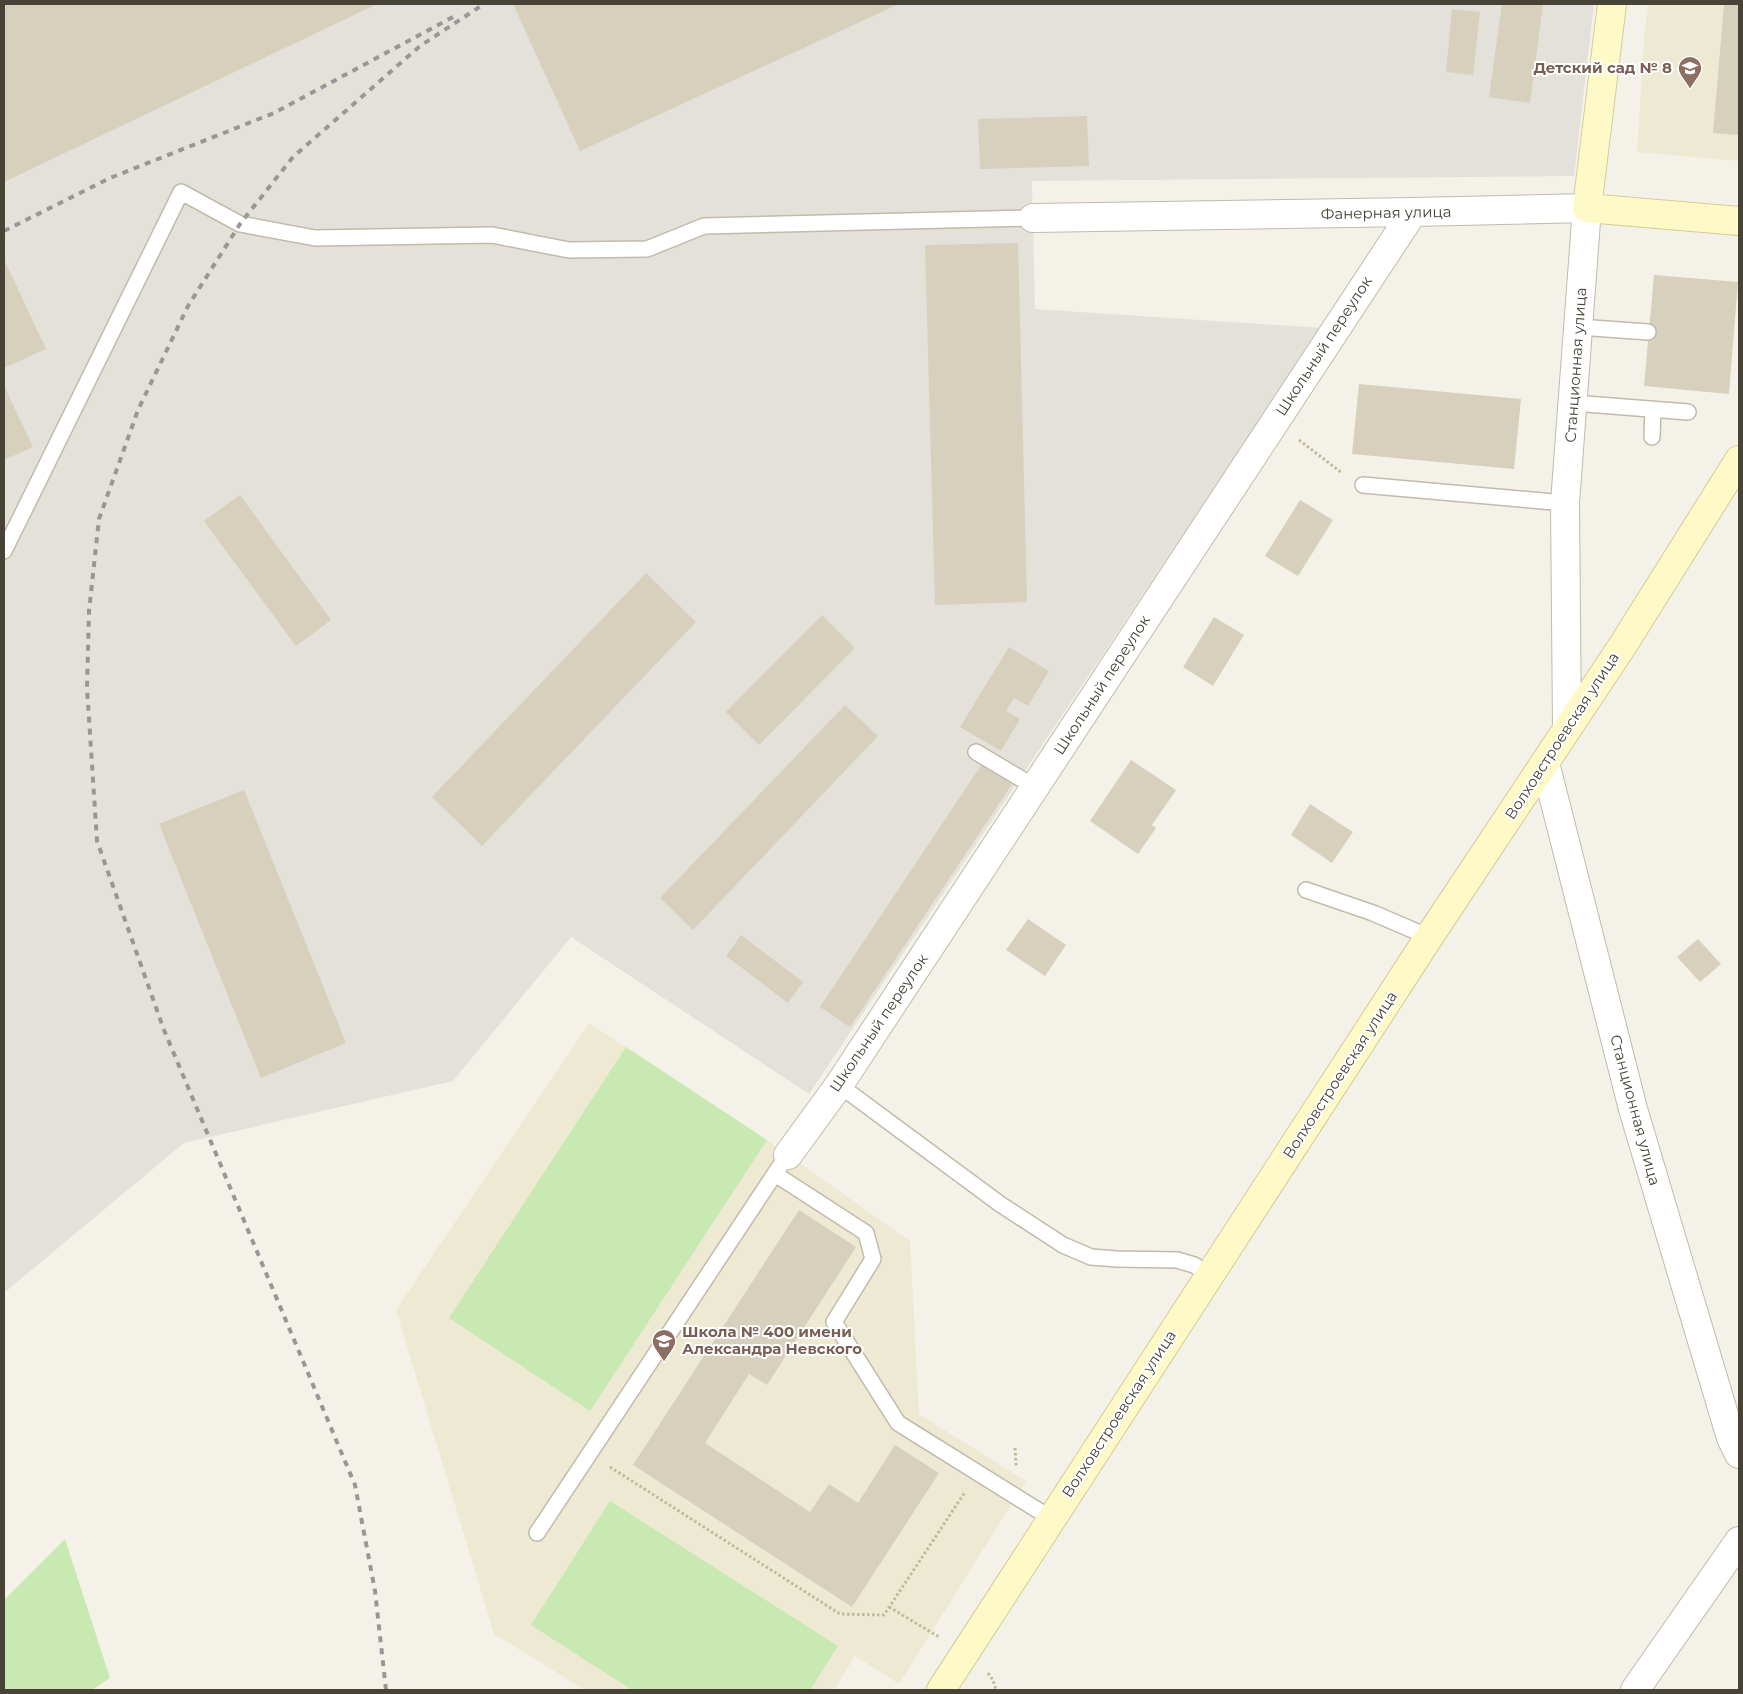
<svg xmlns="http://www.w3.org/2000/svg" width="1743" height="1694" font-family="Montserrat,sans-serif">
<style>
.industrial{fill:#e4e1da}
.education{fill:#eee9d2}
.green{fill:#c8e9b1}
.building{fill:#d6d0bd}
.lines{fill:none;stroke-linecap:round;stroke-linejoin:round}
.lane-casing{stroke:#c0bbab;stroke-width:18}
.street-casing{stroke:#c0bbab;stroke-width:30}
.secondary-casing{stroke:#d5cc98;stroke-width:30}
.path{stroke:#c2b99c;stroke-width:3;stroke-dasharray:2.5 2.5;stroke-linecap:butt}
.lane{stroke:#fff;stroke-width:15}
.street{stroke:#fff;stroke-width:28}
.secondary{stroke:#fff9c8;stroke-width:28}
.rail{stroke:#979797;stroke-width:4;stroke-dasharray:6 6;stroke-linecap:butt}
.labels{text-anchor:middle;stroke-width:4;stroke-linejoin:round;paint-order:stroke}
.education-label{font-size:15px;font-weight:bold;fill:#785e54;stroke:#fff;text-anchor:end}
.street-label{font-size:15px;fill:#484337;stroke:#fff}
</style>
<rect width="100%" height="100%" fill="#f4f2e8"/>
<!-- industrial -->
<path class="industrial" d="M4,4H1594L1574,176L1032,181L1035,309L1321,328L809,1094L571,937L453,1081L184,1143L4,1293Z"/>
<!-- education -->
<path class="education" d="M1649,4H1739V161L1637,152L1645,26Z
M589,1023L767,1140L910,1241L919,1414L1026,1481L899,1684L855,1656L834,1690H585L494,1634L396,1310Z"/>
<!-- green -->
<path class="green" d="M626,1047L767,1140L590,1411L449,1318Z
M610,1501L838,1646L810,1690H632L531,1625Z
M65,1539L110,1678L92,1690H4V1600Z"/>
<!-- building -->
<path class="building" d="M4,4H377L4,182Z
M513,4H899L580,151Z
M1502,4H1543L1530,103L1489,97Z
M1724,4H1739V135L1713,133Z
M1452,9L1480,12L1473,75L1446,72Z
M1087,116L1089,166L980,169L978,119Z
M1018,243L1027,602L935,605L925,245Z
M4,259L46,349L4,368Z
M1654,275L1738,282L1729,394L1644,386Z
M1359,384L1521,399L1514,469L1352,454Z
M4,386L33,447L4,460Z
M240,495L331,620L296,646L204,521Z
M1300,500L1333,520L1298,576L1265,556Z
M646,573L696,622L482,846L432,797Z
M822,615L855,648L759,745L726,712Z
M1214,617L1244,635L1213,686L1183,667Z
M1009,647L1049,671L1028,706L1014,698L1006,711L1020,719L1001,751L960,727Z
M845,705L878,736L693,930L660,898Z
M1131,760L1176,790L1152,825L1156,828L1138,854L1090,821Z
M982,764L1012,784L850,1027L820,1007Z
M244,790L346,1043L261,1078L159,824Z
M1310,804L1353,832L1332,863L1291,835Z
M1028,919L1066,945L1045,976L1006,950Z
M741,935L803,982L788,1003L726,956Z
M1698,939L1721,964L1700,982L1677,957Z
M799,1210L856,1247L767,1385L749,1374L705,1443L810,1512L829,1484L858,1503L895,1445L939,1473L852,1607L633,1465Z"/>
<g class="lines">
<!-- lane casing -->
<g class="lane-casing">
<path id="lane" d="M1579,327L1648,332
M1573,403L1688,412
M1652,437L1653,409
M1363,485L1565,503
M4,551L181,192L240,224L315,238L492,235L569,250L647,249L704,226L1033,218
M976,752L1035,787
M1306,890L1373,913L1429,937
M839,1085L1000,1204L1063,1245L1091,1257L1117,1259L1177,1260L1194,1265L1209,1275
M775,1174L866,1233L873,1259L834,1322L898,1423L1052,1519
M537,1533L780,1166"/>
</g>
<!-- street casing -->
<g class="street-casing">
<path id="street" d="M1033,218L1413,212L1587,208L1565,503L1567,727
M1545,763L1633,1109L1731,1438L1739,1454
M788,1155L839,1085L1413,212
M1635,1690L1739,1541"/>
</g>
<!-- secondary casing -->
<g class="secondary-casing">
<path id="secondary" d="M1612,4L1587,208L1739,221
M941,1690L1429,937L1623,645L1739,460"/>
</g>
<!-- path -->
<path class="path" d="M1299,440L1342,473
M1015,1448L1016,1464L1017,1467
M610,1467L840,1614L884,1615L965,1492
M889,1607L939,1637
M988,1673L993,1680L996,1690"/>
<!-- lane -->
<use href="#lane" class="lane"/>
<!-- street -->
<use href="#street" class="street"/>
<!-- secondary -->
<use href="#secondary" class="secondary"/>
<!-- rail -->
<path class="rail" d="M4,231L110,178L274,113L453,17
M386,1690L375,1591L355,1485L164,1030L97,841L87,688L89,611L99,519L138,410L188,306L240,224L293,157L420,46L484,4"/>
</g>
<!-- icons -->
<defs>
<g id="school-pin" transform="scale(1.25)"><path d="M0 17L-7.5 6A9.5 9.5 0 1 1 7.5 6Z" fill="#8d6e63" stroke="#fff"/><path d="M0-5L7-2L0 1L-7-2ZM-4 1L0 2.5L4 1V4Q0 6-4 4Z" fill="#fff"/></g>
</defs>
<g fill-rule="evenodd">
<use href="#school-pin" x="1690" y="68"/>
<use href="#school-pin" x="664" y="1341"/>
</g>
<g class="labels">
<!-- education labels -->
<g class="education-label">
<text x="1672" y="73">Детский сад № 8</text>
<text x="682" y="1337" text-anchor="start">Школа № 400 имени<tspan x="682" dy="17">Александра Невского</tspan></text>
</g>
<!-- street labels -->
<g class="street-label">
<text transform="translate(1386 213) rotate(-1)" y="5">Фанерная улица</text>
<text transform="translate(1324 346) rotate(-57)" y="5">Школьный переулок</text>
<text transform="translate(1576 365) rotate(-86)" y="5">Станционная улица</text>
<text transform="translate(1102 685) rotate(-57)" y="5">Школьный переулок</text>
<text transform="translate(1562 736) rotate(-57)" y="5">Волховстроевская улица</text>
<text transform="translate(879 1023) rotate(-56)" y="5">Школьный переулок</text>
<text transform="translate(1340 1075) rotate(-57)" y="5">Волховстроевская улица</text>
<text transform="translate(1635 1110) rotate(75)" y="5">Станционная улица</text>
<text transform="translate(1119 1414) rotate(-57)" y="5">Волховстроевская улица</text>
</g>
</g>
<!-- border -->
<rect width="1743" height="1694" fill="none" stroke="#484337" stroke-width="10"/>
</svg>
